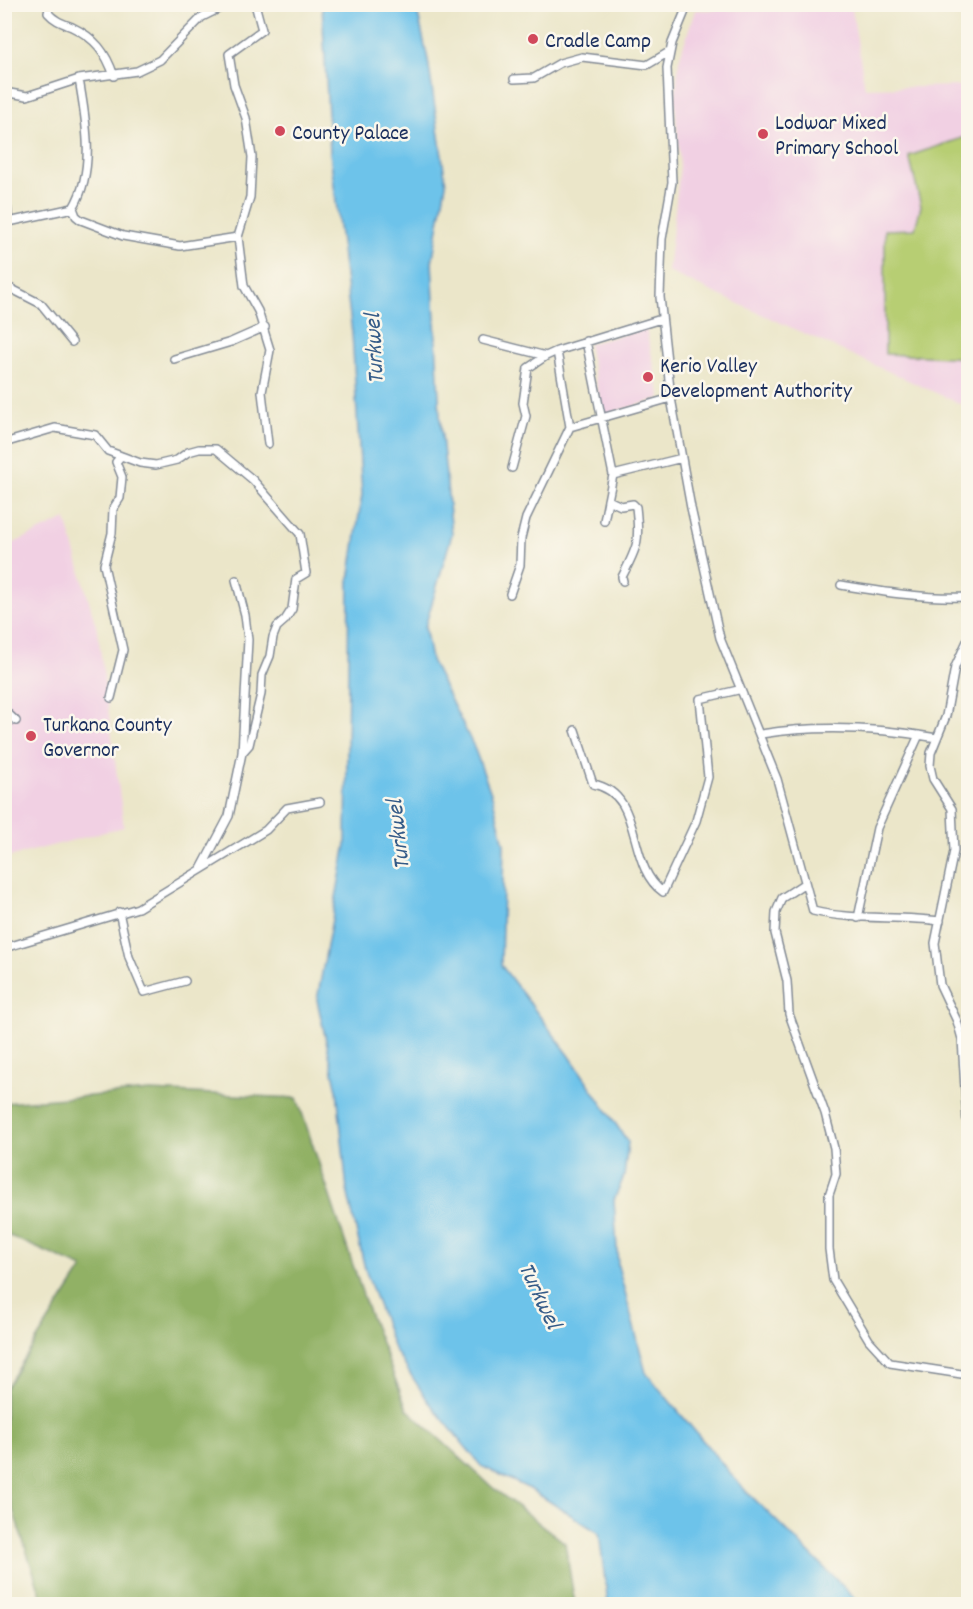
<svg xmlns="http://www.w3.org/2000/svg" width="973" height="1609" font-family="Dekko,sans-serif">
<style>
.built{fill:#f1d0e3}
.green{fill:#b7ce73;stroke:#697e68;stroke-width:1.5}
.forest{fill:#91b165;stroke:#567062;stroke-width:1.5}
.water{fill:#6dc3ea;stroke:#4479a4;stroke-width:1.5}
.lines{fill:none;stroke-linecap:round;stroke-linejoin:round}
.minor-casing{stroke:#838a94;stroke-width:10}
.minor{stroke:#fff;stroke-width:7}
.poi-dot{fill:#d1495b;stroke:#fbf7ec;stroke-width:2}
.labels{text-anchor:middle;stroke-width:5;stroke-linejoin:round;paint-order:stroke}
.poi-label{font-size:22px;fill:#1b2f5e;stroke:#fbf7ec;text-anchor:start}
.water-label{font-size:24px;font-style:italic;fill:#345b88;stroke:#fbf7ec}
</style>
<rect width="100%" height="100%" fill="#fbf7ec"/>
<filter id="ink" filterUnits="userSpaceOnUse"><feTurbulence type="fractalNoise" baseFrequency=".0167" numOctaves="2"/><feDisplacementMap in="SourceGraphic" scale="12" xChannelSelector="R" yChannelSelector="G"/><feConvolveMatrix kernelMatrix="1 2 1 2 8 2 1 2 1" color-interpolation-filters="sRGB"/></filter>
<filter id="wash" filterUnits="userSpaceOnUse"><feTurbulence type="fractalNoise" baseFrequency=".008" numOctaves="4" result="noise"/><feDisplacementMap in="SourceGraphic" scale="24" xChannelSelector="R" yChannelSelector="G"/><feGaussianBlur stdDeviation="1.35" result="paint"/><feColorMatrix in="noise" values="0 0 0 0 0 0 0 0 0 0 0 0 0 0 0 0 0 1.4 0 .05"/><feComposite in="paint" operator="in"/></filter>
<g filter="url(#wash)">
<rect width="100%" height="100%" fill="#ebe6c9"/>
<!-- built -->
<path class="built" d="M852,9L865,88L968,86V392L965,406L668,272L680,166L675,100L679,60L695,10Z
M646,329L661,398L603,415L588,344Z
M66,519L98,633L124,827L5,858V547Z"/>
<!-- green -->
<path class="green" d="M965,137L968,144V358L885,354V230L915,229L921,206L909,156Z"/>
<!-- forest -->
<path class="forest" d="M150,1091L297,1098L367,1307L407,1409L492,1487L565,1543L575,1604H44L5,1486V1389L83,1268L5,1234V1103Z"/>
<!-- water -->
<path class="water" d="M322,5H416L428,60L446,184L432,262L440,417L452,534L425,627L431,660L474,747L493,799L504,844L501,965L569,1055L628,1142L624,1176L614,1200L618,1266L646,1373L741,1486L861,1604H608L599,1533L530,1489L481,1466L428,1401L394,1349L365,1269L347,1190L337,1090L317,1000L346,844L349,581L362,495L352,333L330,152Z"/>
</g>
<g filter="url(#ink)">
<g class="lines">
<!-- minor casing -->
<g class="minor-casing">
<path id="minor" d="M50,4L48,13C55,21 62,23 72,27C95,38 106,52 114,76
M688,4L672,43L667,68L672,182L662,239L660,297L671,398L691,508L720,638L777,779L813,911C854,921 897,915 940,921
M514,79L534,78L560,63L582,57L647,65L669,52
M4,92L27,96L79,79L137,71L160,60L202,17L228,4
M4,182L9,222
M73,208L76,216L81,220L123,236L180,246L238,237L250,197L252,157L246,118L234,85L229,54L262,30L255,4
M4,223L73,208C96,170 86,121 79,79
M238,237L244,286L258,311L270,350L262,392L268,444
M4,285L41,304L72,342
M483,340L546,356L557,351
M586,341L613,475L604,521
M174,359L231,342L265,327
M570,427L671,398
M4,443L55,428L95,435L108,451L140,463L156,465L177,460L188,452L199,449H216L253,480L300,534L306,573L296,579L292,609L285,620L277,627L273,637L270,656L262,675L261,694L249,745L242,753
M512,468L526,416L523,403L528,368L546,356
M613,475L682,458
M608,500L621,506L633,504L636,507C640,542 638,546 622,577L623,581
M841,585C883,592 926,599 968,597
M510,594L520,565L521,538L526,518L570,427L557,351L661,319
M968,639L955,667L946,716L931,753L930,766L933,779L952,809L954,851L935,943L940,985L957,1021L962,1039L968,1140
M111,698L123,650L104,565L112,533L113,509L120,498L122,477L116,462L121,456
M4,710L16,721
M575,730L593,784C645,794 625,865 663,892L696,821L708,777L700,699L738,690
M761,734C819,725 879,728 937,738
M201,869L229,816L242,753L248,640L245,615L236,580
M805,883L782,898L776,912L775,933L787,981L789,1014L825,1113L834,1148L836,1174L829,1195V1249L833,1280L869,1340L890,1363L968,1375
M119,912L129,957L144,992L185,981
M858,918L877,828L919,735
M4,948L138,908L266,830L287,808L320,802"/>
</g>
<!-- minor -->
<use href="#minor" class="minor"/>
</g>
</g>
<!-- markers -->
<g class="poi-dot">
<circle cx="533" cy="39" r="6"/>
<circle cx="280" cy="131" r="6"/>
<circle cx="763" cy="134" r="6"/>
<circle cx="648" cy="377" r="6"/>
<circle cx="31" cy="736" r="6"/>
</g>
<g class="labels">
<!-- poi labels -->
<g class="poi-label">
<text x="545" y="47">Cradle Camp</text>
<text x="775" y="129">Lodwar Mixed<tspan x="775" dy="25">Primary School</tspan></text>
<text x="292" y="139">County Palace</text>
<text x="660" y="372">Kerio Valley<tspan x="660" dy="25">Development Authority</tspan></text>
<text x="43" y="731">Turkana County<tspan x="43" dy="25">Governor</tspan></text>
</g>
<!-- water labels -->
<g class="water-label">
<text transform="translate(373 349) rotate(-93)" y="8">Turkwel</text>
<text transform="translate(397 835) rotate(-96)" y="8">Turkwel</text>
<text transform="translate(541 1295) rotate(65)" y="8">Turkwel</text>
</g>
</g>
<!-- margin -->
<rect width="973" height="1609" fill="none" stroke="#fbf7ec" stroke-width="24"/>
</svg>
